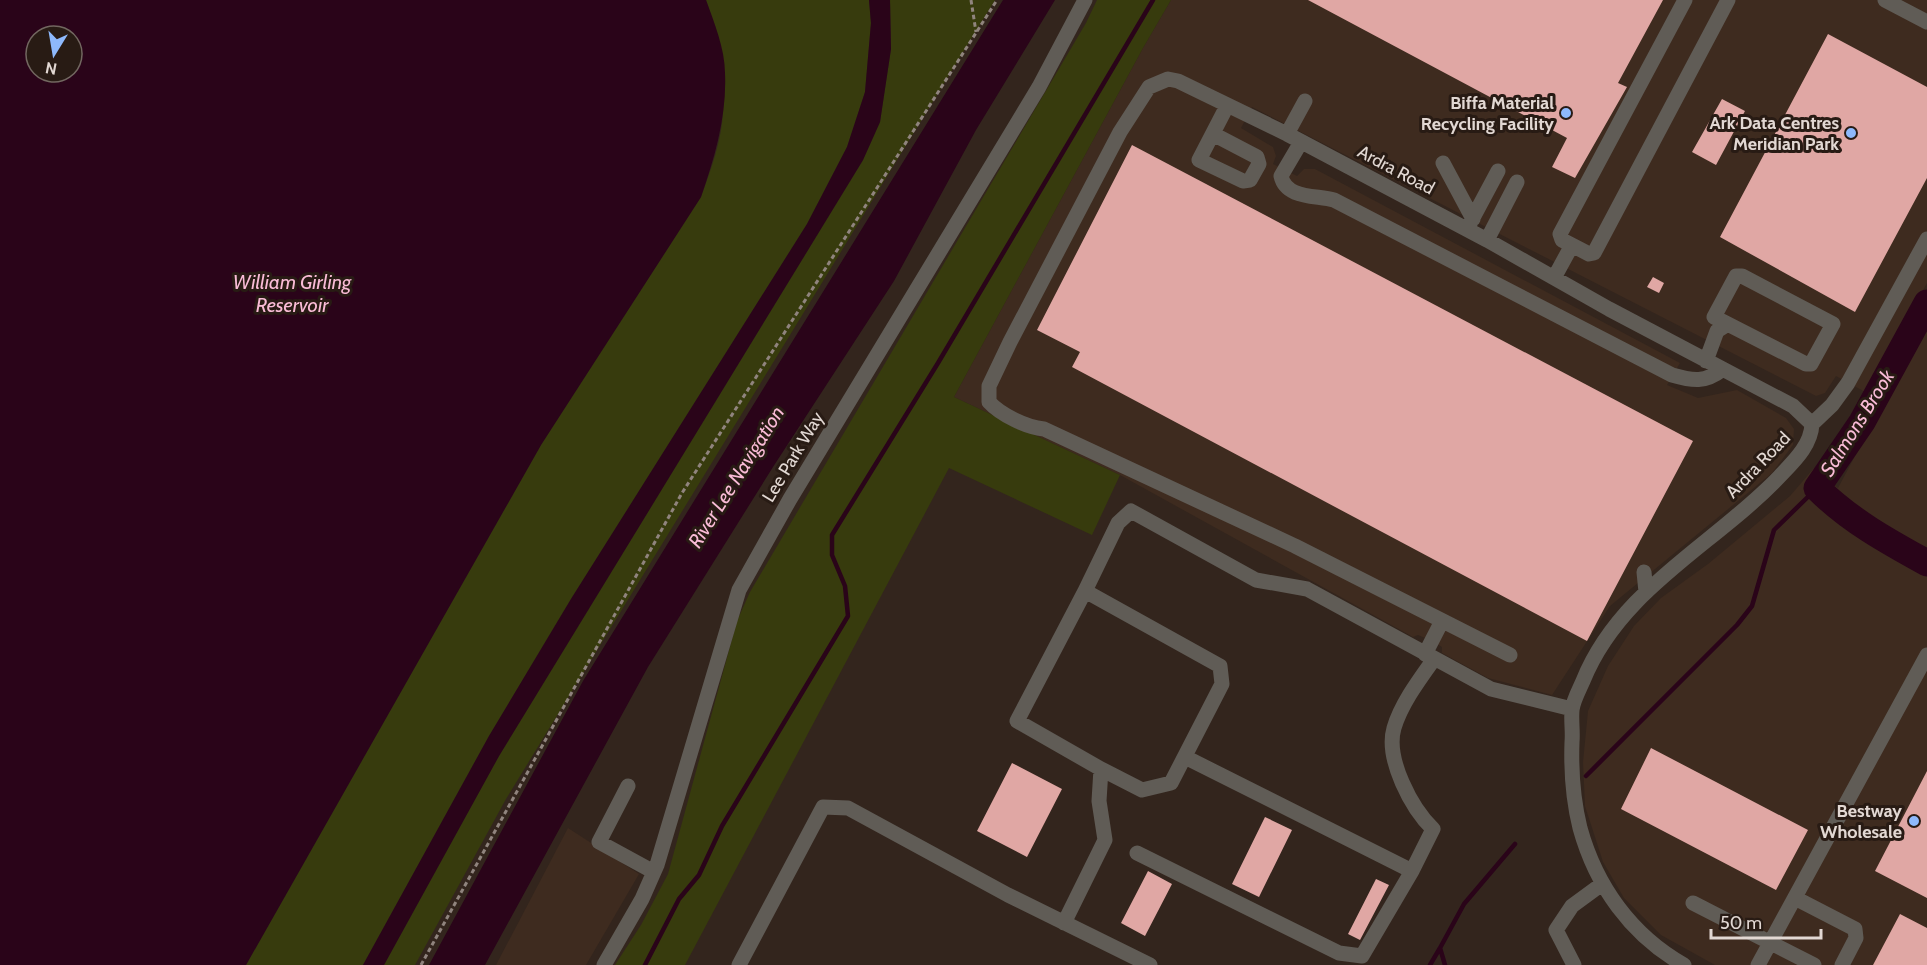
<svg xmlns="http://www.w3.org/2000/svg" width="1927" height="965" font-family="Cabin,sans-serif">
<style>
.built{fill:#3e2b1f}
.green{fill:#373b0d}
.water{fill:#2a0419;fill-rule:evenodd}
.lines{fill:none;stroke-linecap:round;stroke-linejoin:round}
.stream{stroke:#2a0419;stroke-width:4.5}
.river{stroke:#2a0419;stroke-width:27}
.building{fill:#e0a7a4}
.path{stroke:#90847e;stroke-width:3;stroke-dasharray:4.5 3;stroke-linecap:butt}
.minor{stroke:#605c56;stroke-width:15}
.poi-dot{fill:#8eb9fc;stroke:#281b14;stroke-width:2}
.labels{text-anchor:middle;stroke-width:6;stroke-linejoin:round;paint-order:stroke}
.poi-label{font-size:18px;font-weight:bold;fill:#e2d8d3;stroke:#281b14;text-anchor:end}
.street-label{font-size:18px;fill:#e2d8d3;stroke:#281b14}
.water-label{font-size:20px;font-style:italic;fill:#f9bbd6;stroke:#281b14}
</style>
<rect width="100%" height="100%" fill="#33251d"/>
<!-- built -->
<path class="built" d="M1171,0H1927V283L1867,393L1836,376L1825,393L1816,396L1252,107L1241,128L1273,147L1276,156L1273,164L1297,176L1304,169H1315L1680,363L1667,385L1698,398L1737,390L1786,418L1794,429L1793,445L1772,473L1610,606L1552,695L1488,678L1442,653V647L1432,641L1418,635L1413,637L1120,475L954,397L1143,48Z
M1927,321V965H1715L1661,935L1624,898L1603,862L1585,806L1583,762L1588,711L1608,666L1634,626L1661,598L1708,564L1790,496L1814,468L1838,488Z
M568,828L639,874L586,965H496Z"/>
<!-- green -->
<path class="green" d="M706,0H869L871,23L865,92L847,147L807,224L571,599L489,736L363,965H246L541,445L701,197C711,169 722,140 723,111C725,78 717,31 706,0Z
M890,0H995L506,799L415,965H384L499,756L863,160L880,122L891,49Z
M1097,0H1171L1143,48L954,397L1120,475L1092,535L949,468L685,965H615L641,925L668,874L737,621L750,592L1086,23Z"/>
<!-- water -->
<path class="water" d="M0,0H706C714,22 725,49 725,73C727,115 715,157 701,197L541,445L246,965H0ZM36,36H72V72H36Z
M869,0H890L891,49L880,122L863,160L499,756L384,965H363L489,736L571,599L807,224L847,147L865,92L871,23Z
M1003,0H1055L976,130L894,281L773,467L648,667L485,965H429L583,681Z"/>
<g class="lines">
<!-- stream -->
<path class="stream" d="M1586,776L1737,625L1752,606L1774,530L1817,488
M645,965L679,899L699,875L722,826L848,616L845,586L832,555V535L938,363L1153,0
M1430,965L1440,948
M1445,965L1440,948L1464,904L1515,844"/>
<!-- river -->
<path class="river" d="M1927,303L1862,422L1817,488C1849,520 1887,541 1927,563"/>
</g>
<!-- building -->
<path class="building" d="M1308,0H1663L1618,83L1627,87L1575,178L1552,167L1567,138Z
M1828,34L1927,87V178L1855,312L1720,237Z
M1722,99L1745,111L1716,165L1692,152Z
M1132,145L1693,441L1587,641L1072,367L1080,352L1037,330Z
M1653,277L1664,283L1659,293L1647,287Z
M1651,748L1808,830L1776,890L1621,809Z
M1012,763L1062,789L1027,857L977,831Z
M1927,771V898L1875,871Z
M1265,817L1292,830L1259,897L1232,884Z
M1148,871L1172,884L1145,936L1121,923Z
M1376,879L1389,885L1360,940L1348,934Z
M1900,914L1927,928V965H1873Z"/>
<g class="lines">
<!-- path -->
<path class="path" d="M971,0L976,32
M421,965L682,493L997,0"/>
<!-- minor -->
<path class="minor" d="M1685,0L1560,234L1562,240L1589,254L1594,253L1728,0
M1885,0L1927,22
M1213,134L1257,157L1259,164L1250,180L1243,181L1199,160L1227,106
M1287,134L1305,101
M1301,142L1281,176C1286,199 1316,195 1334,200L1672,375C1693,381 1705,383 1723,369
M1443,163L1473,219
M1467,229L1498,171
M1487,240L1517,182
M1736,276H1742L1833,324L1811,364H1806L1714,317Z
M1554,278L1572,245
M1706,361L1717,331L1728,324
M1812,424L1832,405L1848,383L1927,239
M1644,572L1646,592
M1085,591L1017,721L1101,769
M1425,654L1442,621
M1510,655L1295,546L1044,429C1026,427 1001,415 989,402V386L1010,342L1120,132L1149,87L1168,79L1178,81L1287,134L1487,240L1609,309L1793,406L1812,424C1811,446 1793,462 1779,477C1714,545 1620,589 1583,681C1579,690 1573,701 1572,710C1571,721 1573,732 1572,742C1571,771 1573,800 1580,828C1596,886 1631,935 1684,965
M628,786L599,842L654,872
M1137,853L1339,953L1362,956L1412,871L1185,757
M1412,871L1433,829C1412,809 1385,759 1394,728C1401,704 1419,680 1434,659
M1795,898L1855,929L1856,938L1842,965
M1693,903L1814,965
M1064,923L1105,840L1099,801L1101,769L1142,790L1171,783L1222,684L1220,666L1085,591L1118,523L1131,511L1256,580L1307,589L1491,689L1572,709
M604,965L642,899L657,865L739,590L790,499L1039,87L1085,0
M739,965L823,807L848,808L1008,895L1150,965
M1574,965L1556,930L1572,906L1602,884
M1758,965L1927,655"/>
</g>
<!-- markers -->
<g class="poi-dot">
<circle cx="1566" cy="113" r="6"/>
<circle cx="1851" cy="133" r="6"/>
<circle cx="1914" cy="821" r="6"/>
</g>
<g class="labels">
<!-- poi labels -->
<g class="poi-label">
<text x="1554" y="109">Biffa Material<tspan x="1554" dy="21">Recycling Facility</tspan></text>
<text x="1839" y="129">Ark Data Centres<tspan x="1839" dy="21">Meridian Park</tspan></text>
<text x="1902" y="817">Bestway<tspan x="1902" dy="21">Wholesale</tspan></text>
</g>
<!-- street labels -->
<g class="street-label">
<text transform="translate(1396 170) rotate(28)" y="6">Ardra Road</text>
<text transform="translate(793 457) rotate(-59)" y="6">Lee Park Way</text>
<text transform="translate(1758 465) rotate(-46)" y="6">Ardra Road</text>
</g>
<!-- water labels -->
<g class="water-label">
<text x="292" y="289">William Girling<tspan x="292" dy="23">Reservoir</tspan></text>
<text transform="translate(1857 423) rotate(-58)" y="7">Salmons Brook</text>
<text transform="translate(736 477) rotate(-58)" y="7">River Lee Navigation</text>
</g>
</g>
<!-- north arrow -->
<g transform="translate(54 54) rotate(191)"><circle r="28" fill="#281b14" stroke="#726760" stroke-width="1.5"/>
<path d="M0-4.5L10 22L0 15L-10 22Z" fill="#8eb9fc"/>
<text y="-9" font-size="16" font-weight="bold" text-anchor="middle" fill="#e2d8d3">N</text>
</g>
<!-- scale -->
<path d="M1711 929v9h110v-9" fill="none" stroke="#e2d8d3" stroke-width="3"/>
<text x="1720" y="929" font-size="18" fill="#e2d8d3" stroke="#281b14" stroke-width="4.5" paint-order="stroke">50 m</text>
</svg>
